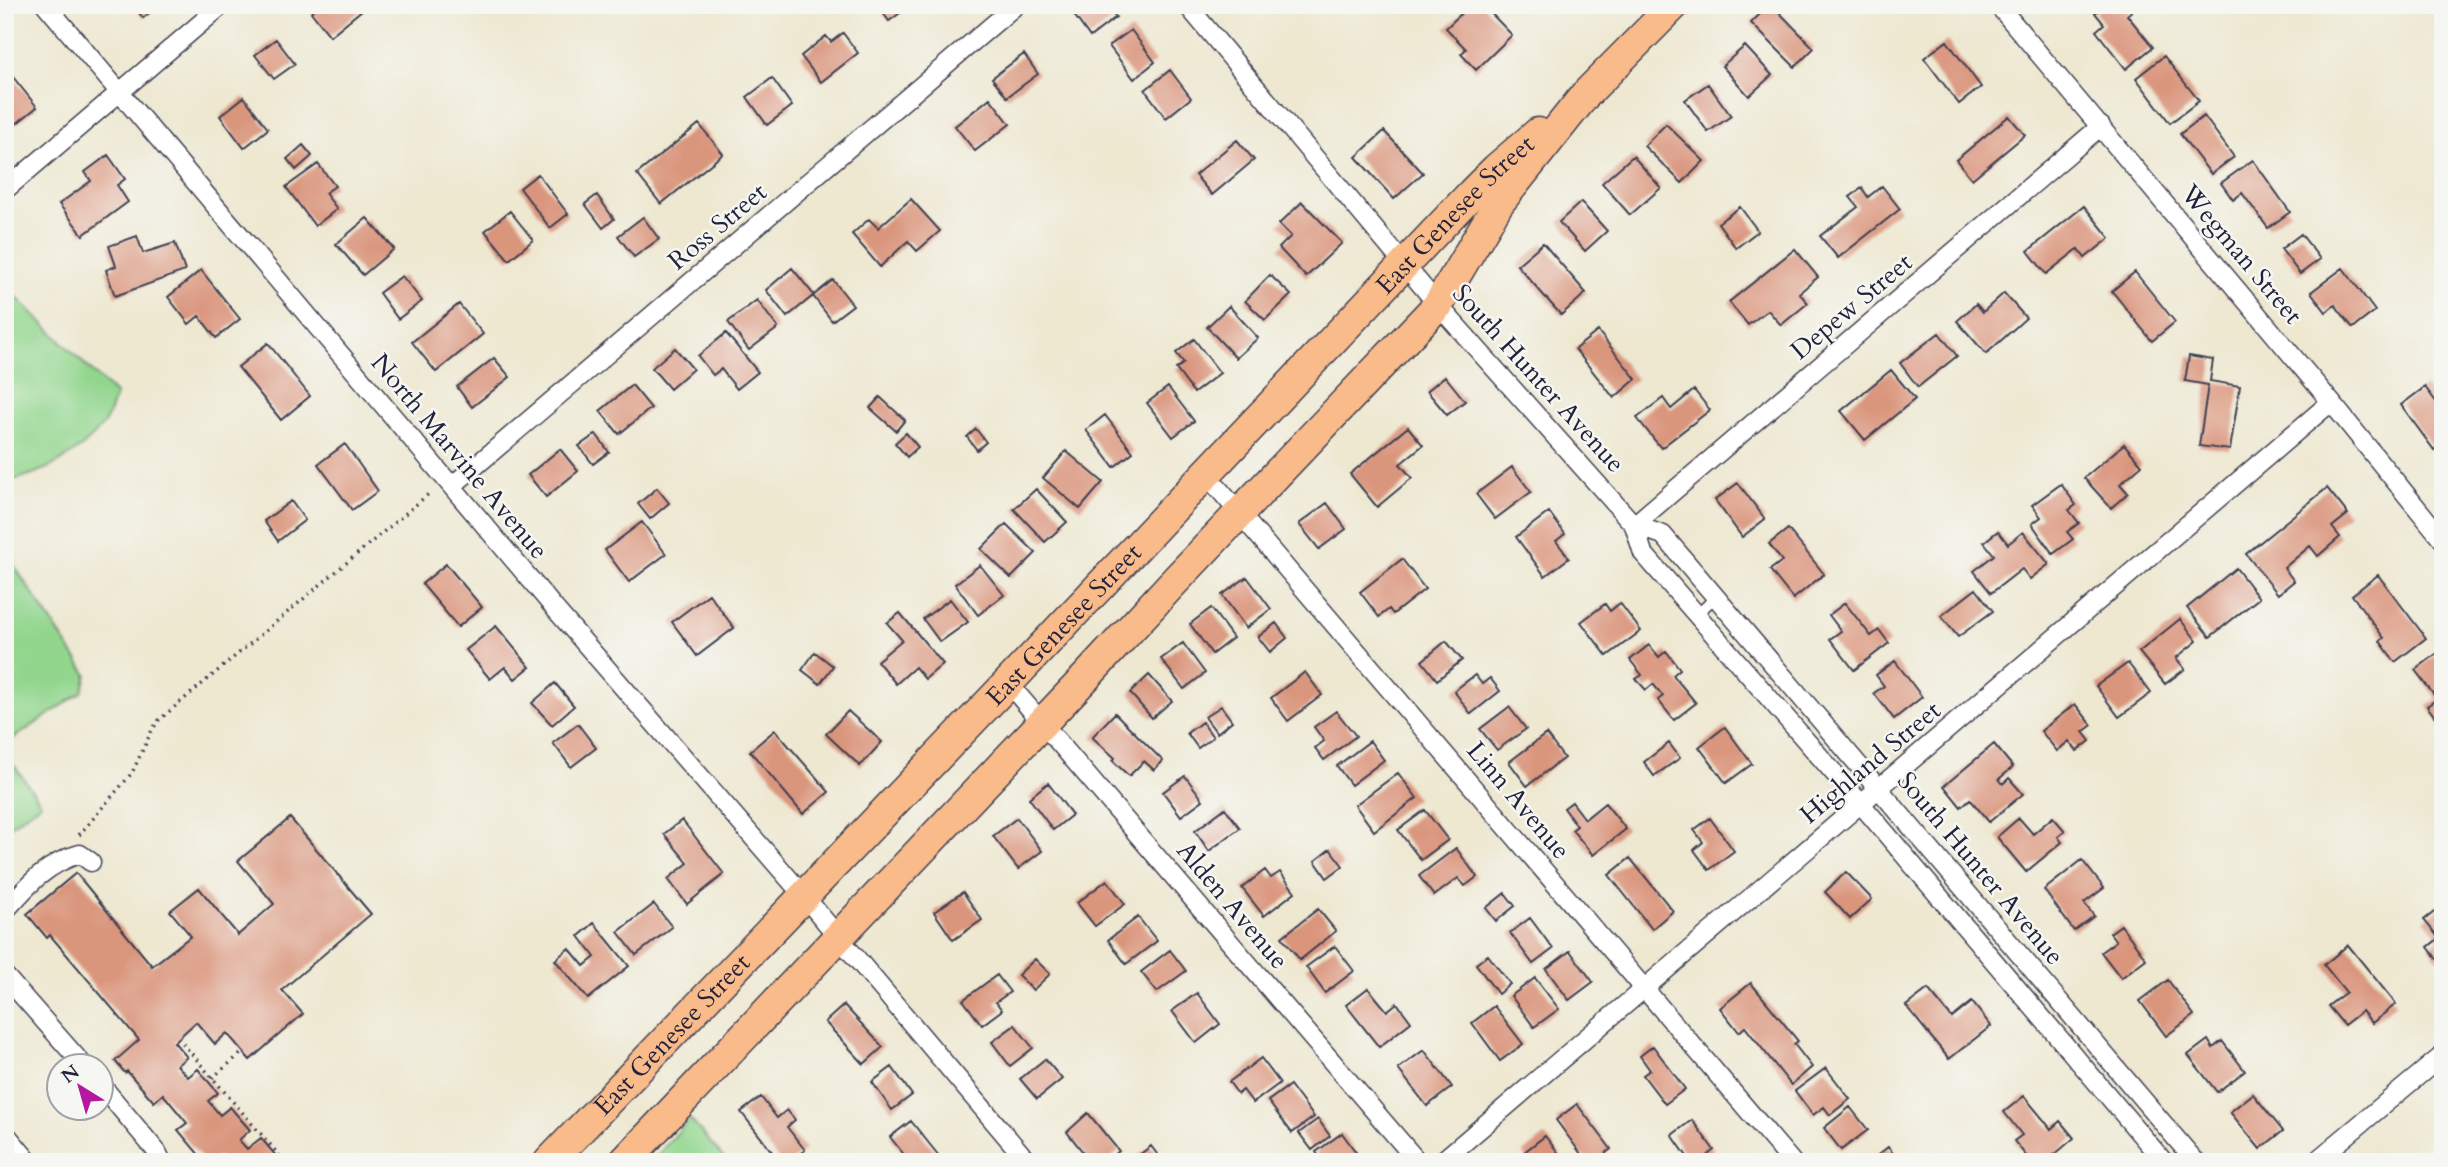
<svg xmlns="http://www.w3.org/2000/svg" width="2448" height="1167" font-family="Cardo,serif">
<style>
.green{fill:#92d68e;stroke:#5a7c64;stroke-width:2}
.building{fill:#da957d}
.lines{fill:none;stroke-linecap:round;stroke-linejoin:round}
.service-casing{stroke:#414052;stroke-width:12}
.minor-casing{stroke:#414052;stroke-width:21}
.trunk-casing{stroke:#414052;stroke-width:33}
.path{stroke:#414052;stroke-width:3.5;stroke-dasharray:2 5;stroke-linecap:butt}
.service{stroke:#fff;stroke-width:9}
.minor{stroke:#fff;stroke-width:18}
.trunk{stroke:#fabb8b;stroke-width:30}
.labels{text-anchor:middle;stroke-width:5;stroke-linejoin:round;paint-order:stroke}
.street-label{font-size:26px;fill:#22223b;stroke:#f6f6f2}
</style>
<rect width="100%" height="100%" fill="#f6f6f2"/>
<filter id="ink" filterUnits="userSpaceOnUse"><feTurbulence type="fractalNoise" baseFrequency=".0143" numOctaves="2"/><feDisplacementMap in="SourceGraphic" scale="14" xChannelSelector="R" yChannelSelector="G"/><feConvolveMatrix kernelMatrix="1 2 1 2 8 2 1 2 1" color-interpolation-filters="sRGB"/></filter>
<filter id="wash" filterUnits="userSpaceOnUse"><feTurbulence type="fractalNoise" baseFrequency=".00686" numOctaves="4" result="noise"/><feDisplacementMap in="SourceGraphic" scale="28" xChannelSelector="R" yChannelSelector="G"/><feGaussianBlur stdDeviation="1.57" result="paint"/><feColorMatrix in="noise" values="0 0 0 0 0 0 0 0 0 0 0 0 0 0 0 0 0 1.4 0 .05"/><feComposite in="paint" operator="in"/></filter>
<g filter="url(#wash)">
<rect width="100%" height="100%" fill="#eee8d1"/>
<!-- green -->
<path class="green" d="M5,291H10L116,395C112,404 109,417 103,425C79,456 42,474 5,482Z
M5,552L87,675L82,692L5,744Z
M13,764L41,803L5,830V769Z
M690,1119L727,1162H651Z"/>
<g id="blocks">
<!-- building -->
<path class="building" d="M133,5H159L143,18Z
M319,5H368L330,36L311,12Z
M877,5H911L889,21Z
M1087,5H1107L1116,17L1090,37L1074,15Z
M1470,5H1483L1512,35L1476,70L1461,54L1466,49L1446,28Z
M1769,5H1772L1814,48L1795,67L1751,23Z
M2105,5H2132L2135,8L2127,15L2153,47L2126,69L2096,31L2104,24L2095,13Z
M1131,30L1155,62L1134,79L1109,46Z
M843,33L858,53L821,82L801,56L826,36L831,42Z
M276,39L295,64L274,79L255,55Z
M1947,41L1981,87L1959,104L1924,58Z
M1745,46L1772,75L1749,96L1722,66Z
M1024,54L1038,74L1007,97L992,78Z
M2164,56L2199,101L2170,123L2136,78Z
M5,67L37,107L16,124L5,110Z
M1170,70L1191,98L1166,118L1145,90Z
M772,78L792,106L767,125L747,97Z
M1708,84L1731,116L1708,132L1685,100Z
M244,97L268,129L244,148L220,116Z
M990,98L1010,124L975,151L955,126Z
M2009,116L2025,135L1972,179L1956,160Z
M2204,116L2234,157L2211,174L2180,134Z
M699,124L723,154L661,204L637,174Z
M1666,124L1704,161L1682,183L1644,146Z
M1384,131L1423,173L1394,199L1356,157Z
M1237,140L1254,160L1212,195L1195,175Z
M303,145L312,156L296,170L287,159Z
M108,155L125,179L117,185L128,202L83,235L59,204L91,181L85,172Z
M1633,156L1661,188L1630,215L1602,183Z
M2253,160L2290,212L2268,228L2242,193L2233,200L2221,183Z
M318,164L335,186L325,193L337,209L315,226L286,187Z
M538,174L568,214L550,228L520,188Z
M1882,186L1900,209L1838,258L1820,236L1858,207L1850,197L1862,188L1868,197Z
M597,195L614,219L603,228L585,204Z
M911,199L940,231L917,251L908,241L880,267L852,234L869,219L878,228Z
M1302,202L1342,243L1306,277L1279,248L1291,236L1279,224Z
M1581,202L1607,231L1585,251L1559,222Z
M2084,206L2110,238L2085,258L2078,249L2046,274L2028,251Z
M1740,207L1758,231L1736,248L1718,223Z
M510,211L533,240L509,260L485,231Z
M643,217L659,239L634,257L618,236Z
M367,218L394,249L363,275L336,244Z
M2301,234L2320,259L2300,274L2281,249Z
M137,236L143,253L175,243L185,271L115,296L106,270L116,266L109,246Z
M1543,243L1586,293L1561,315L1517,265Z
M1795,249L1818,277L1799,293L1808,303L1781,325L1768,310L1748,325L1729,302Z
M792,268L814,295L787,317L766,290Z
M2343,268L2375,311L2353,328L2335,305L2326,312L2311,292Z
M201,270L240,319L216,338L199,316L189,324L168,297Z
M2135,272L2175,322L2152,341L2112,291Z
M1270,275L1291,295L1265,320L1245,301Z
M402,276L422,301L398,319L379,293Z
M833,280L853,305L832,321L813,296Z
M2004,293L2026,318L1986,354L1957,321L1976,304L1983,312Z
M757,300L778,328L749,350L728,322Z
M459,304L483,334L436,372L412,342Z
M1229,306L1258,338L1236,358L1207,327Z
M1598,331L1636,379L1614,398L1575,349Z
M726,333L758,372L737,389L721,369L713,375L698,356Z
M1939,333L1957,356L1918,387L1900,363Z
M1194,339L1220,373L1194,393L1176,369L1184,363L1176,353Z
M268,343L310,396L281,420L238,367Z
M675,348L693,369L670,389L652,368Z
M2189,356L2213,360L2210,381L2240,386L2230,450L2199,446L2208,385L2185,381Z
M494,358L510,377L472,407L457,387Z
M1891,370L1915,399L1865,440L1841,411Z
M1445,376L1465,401L1447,415L1427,391Z
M632,385L651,408L619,434L600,411Z
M1168,387L1194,421L1173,437L1147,403Z
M2425,387L2443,411V443L2434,450L2401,405Z
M1694,390L1710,410L1661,448L1637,418L1663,398L1671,409Z
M880,397L905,420L896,431L870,408Z
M1105,415L1133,452L1114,467L1086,430Z
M1408,427L1423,445L1400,464L1412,478L1377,507L1350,474Z
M976,429L986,442L977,450L967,437Z
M906,433L918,447L907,457L895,443Z
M596,434L609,452L593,464L579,446Z
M345,444L378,491L352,510L318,464Z
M2124,444L2142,465L2120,484L2128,493L2111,508L2084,478Z
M560,449L578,471L546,497L528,475Z
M1066,451L1103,482L1080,509L1043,478Z
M1512,467L1531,492L1495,519L1476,494Z
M1738,483L1765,519L1742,537L1715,500Z
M2061,484L2076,505L2069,510L2079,523L2067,532L2073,539L2053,554L2032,524L2041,517L2032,505Z
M657,488L669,503L650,519L638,504Z
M2327,488L2348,514L2332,527L2340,537L2318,556L2310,546L2284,568L2294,581L2278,594L2246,554Z
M1036,489L1067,522L1045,542L1014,509Z
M291,501L305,520L278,541L264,521Z
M1327,503L1346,529L1319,549L1299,524Z
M1549,512L1565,534L1556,541L1569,558L1545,576L1516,537Z
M642,522L666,554L629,582L605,550Z
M1006,524L1036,553L1011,578L981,549Z
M1788,529L1824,574L1793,599L1770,570L1782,561L1769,544Z
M1998,531L2008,544L2023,532L2049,564L2030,579L2022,569L1991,593L1974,571L1994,555L1984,542Z
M1402,559L1425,589L1393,614L1389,609L1379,617L1360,592Z
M446,564L482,607L458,627L422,584Z
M980,565L1004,595L978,615L955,584Z
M2236,568L2259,598L2210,637L2187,608Z
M2378,575L2426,638L2395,662L2380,641L2384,638L2352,595Z
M1247,577L1271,609L1246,628L1222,595Z
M1976,589L1993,611L1958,637L1941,616Z
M709,594L734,628L697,656L672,622Z
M950,599L968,622L940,642L923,619Z
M1620,603L1641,631L1607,656L1581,622L1605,604L1610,611Z
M1845,603L1871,636L1879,630L1889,643L1854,670L1830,639L1841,631L1829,615Z
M1211,608L1233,638L1212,654L1190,624Z
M900,613L943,664L925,679L915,667L896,684L877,661L902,640L887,623Z
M2180,619L2197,641L2176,658L2185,669L2165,684L2139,652Z
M1276,623L1287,638L1270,652L1258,637Z
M496,626L530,667L515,679L505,667L490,679L466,650Z
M1446,641L1462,660L1437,680L1422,661Z
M1183,643L1205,673L1184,689L1161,659Z
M1649,645L1659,657L1666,651L1680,669L1673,675L1696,703L1674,720L1658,700L1663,696L1653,684L1646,690L1636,679L1642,675L1630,660Z
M815,652L833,666L820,684L802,670Z
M2439,652L2443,657V722L2440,724L2427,706L2437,699L2415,670Z
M1895,661L1922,697L1894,719L1874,693L1884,686L1876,675Z
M2128,663L2151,693L2119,717L2096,686Z
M1305,672L1322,695L1288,721L1271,698Z
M1149,675L1172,701L1152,718L1130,693Z
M1475,675L1482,684L1490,678L1500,691L1471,714L1454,691Z
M555,683L574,706L552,725L532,703Z
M2075,704L2092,725L2083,732L2090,741L2077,751L2069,741L2057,751L2041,731Z
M1221,706L1232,721L1217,733L1205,717Z
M1509,707L1526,729L1497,750L1480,729Z
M848,711L882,742L860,766L826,734Z
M1336,711L1356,736L1324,760L1315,748L1324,741L1314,727Z
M1115,713L1163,761L1154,770L1144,761L1129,776L1113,761L1115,758L1092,737Z
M1202,722L1213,737L1198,748L1187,733Z
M578,724L596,748L571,767L553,743Z
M1725,727L1752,764L1726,783L1699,747Z
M775,730L829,792L803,814L750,751Z
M1546,734L1564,758L1527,786L1509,762Z
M1370,741L1384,760L1351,785L1337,766Z
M1669,743L1680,758L1654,776L1644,762Z
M1994,744L2013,767L1999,779L2003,784L2009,778L2023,794L1989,822L1970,799L1961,807L1944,786Z
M1398,773L1417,798L1374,831L1355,805Z
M1185,776L1203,800L1181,816L1163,792Z
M1048,783L1072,815L1053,830L1029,798Z
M1572,802L1585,819L1605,803L1626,829L1593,855L1572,830L1577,826L1564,808Z
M1225,808L1240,828L1209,851L1195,831Z
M1425,810L1448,840L1421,860L1398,830Z
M2053,817L2065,831L2058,837L2062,842L2026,872L1997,837L2019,818L2033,834Z
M290,818L371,914L282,990L303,1014L250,1060L227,1033L215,1044L196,1022L174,1042L187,1057L177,1065L188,1077L198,1069L218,1093L208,1101L220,1115L230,1107L250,1130L239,1140L247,1149L261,1138L281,1162H223L218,1156L211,1162H205L178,1130L187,1123L163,1094L154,1102L127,1071L125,1073L115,1061L139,1040L50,935L47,938L27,914L76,873L152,966L191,936L170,911L199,888L238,935L274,904L238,861Z
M1017,818L1042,851L1018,869L993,836Z
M1710,818L1734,851L1709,870L1694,850L1703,842L1694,830Z
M682,820L724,874L687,904L668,879L688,863L664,834Z
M1456,848L1477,877L1465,886L1458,878L1434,896L1419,876Z
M1330,849L1343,866L1327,878L1315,861Z
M1630,858L1673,911L1652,929L1609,875Z
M2082,860L2104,888L2084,903L2094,916L2074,931L2044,890Z
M1265,870L1271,878L1280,872L1295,892L1264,916L1242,888Z
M1846,872L1872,899L1850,919L1825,892Z
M1107,880L1125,904L1095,926L1077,903Z
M963,892L982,920L953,940L934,912Z
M1505,893L1515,906L1496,921L1486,908Z
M654,904L672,927L636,955L618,932Z
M2443,905V954L2437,959L2428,947L2439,938L2424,920Z
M1318,909L1336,931L1300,960L1282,937Z
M1138,917L1157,941L1126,964L1108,940Z
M1530,918L1553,949L1533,964L1510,933Z
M594,923L629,966L588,999L555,960L569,948L584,966L595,957L579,936Z
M2121,925L2146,959L2121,978L2101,952L2116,941L2110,933Z
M2348,945L2396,1004L2372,1023L2362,1011L2344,1025L2328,1006L2346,992L2324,965Z
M1335,946L1354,971L1325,993L1306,967Z
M1170,950L1186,971L1157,992L1141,972Z
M1570,951L1593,982L1569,1000L1546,969Z
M1488,955L1510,984L1498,994L1476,964Z
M1035,959L1050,974L1033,990L1018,975Z
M997,975L1010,992L996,1002L1002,1010L982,1025L963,1000Z
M1535,978L1559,1009L1534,1027L1511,996Z
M2168,980L2194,1015L2166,1036L2140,1001Z
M1751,983L1798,1041L1794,1044L1812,1067L1791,1085L1745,1027L1739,1032L1720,1008Z
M1368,988L1387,1011L1397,1003L1411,1022L1379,1047L1346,1005Z
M1928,989L1952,1018L1972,1002L1991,1026L1949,1059L1906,1006Z
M1197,993L1220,1024L1196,1043L1172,1011Z
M844,1005L883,1047L864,1064L825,1022Z
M1494,1006L1523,1044L1500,1061L1472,1023Z
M1015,1025L1033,1048L1010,1066L992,1042Z
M2208,1040L2213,1048L2222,1041L2245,1071L2217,1092L2188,1055Z
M1653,1046L1685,1089L1665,1104L1643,1075L1650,1070L1640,1056Z
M1424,1050L1452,1087L1427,1106L1398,1069Z
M1261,1058L1280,1083L1253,1103L1243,1090L1238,1094L1229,1082Z
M1045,1059L1062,1079L1037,1099L1020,1079Z
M892,1067L912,1095L892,1110L872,1082Z
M1826,1068L1850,1099L1830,1115L1824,1107L1813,1115L1795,1091Z
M1290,1085L1314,1117L1292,1133L1268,1101Z
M2253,1094L2283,1131L2260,1149L2230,1112Z
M2024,1096L2051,1129L2060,1121L2074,1138L2046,1162H2031L2014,1141L2022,1135L2004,1112Z
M761,1097L777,1118L787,1110L795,1120L787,1127L805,1150L791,1162H780L741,1112Z
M1577,1104L1611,1149L1594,1162H1587L1556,1120Z
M1850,1107L1868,1130L1841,1150L1824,1128Z
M1088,1113L1119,1151L1106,1162H1091L1067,1132Z
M1318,1119L1330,1136L1312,1150L1299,1133Z
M1692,1120L1714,1150L1699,1162H1691L1672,1135Z
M911,1121L939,1156L932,1162H910L890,1137Z
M1342,1133L1363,1162H1323L1316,1152Z
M1545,1136L1561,1156L1554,1162H1530L1523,1153Z
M1151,1146L1163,1162H1130Z
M1888,1147L1900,1162H1869Z"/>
</g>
</g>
<g filter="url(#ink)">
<use href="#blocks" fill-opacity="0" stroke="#414052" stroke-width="2"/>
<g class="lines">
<!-- service casing -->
<g class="service-casing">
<path id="service" d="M1696,615L1716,597"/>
</g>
<!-- minor casing -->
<g class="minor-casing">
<path id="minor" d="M46,5L556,610L803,895L1028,1162
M1187,5L1438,305L1634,525L1643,553L1861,804L2164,1162
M1998,5L2331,402L2443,540
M5,190L222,5
M1206,474L1792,1162
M452,486L1016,5
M1634,525L1663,535L2196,1162
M1634,525L2101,126
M1008,683L1418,1162
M5,911C26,887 48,862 80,854L91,862
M5,976L84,1066
M102,1086L157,1152L162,1162
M5,1133L29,1162
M1441,1162L2331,402
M2315,1162L2443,1055"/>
</g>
<!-- trunk casing -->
<g class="trunk-casing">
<g id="trunk">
<path id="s1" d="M549,1162L1008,683L1472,193L1496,169L1538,133"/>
<path d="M624,1162L1087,676L1171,585L1438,305L1498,204L1585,95L1674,5"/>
</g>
</g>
<!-- path -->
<path class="path" d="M79,835L132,773L152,730L159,720L431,492
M178,1038L285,1162
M212,1078L243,1052"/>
<!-- service -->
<use href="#service" class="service"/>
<!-- minor -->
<use href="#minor" class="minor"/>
<!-- trunk -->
<use href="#trunk" class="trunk"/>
</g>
</g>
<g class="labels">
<!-- street labels -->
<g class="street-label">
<text dy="9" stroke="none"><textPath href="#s1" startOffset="1311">East Genesee Street</textPath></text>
<text transform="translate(717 226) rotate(-40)" y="9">Ross Street</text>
<text transform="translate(2242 254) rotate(50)" y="9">Wegman Street</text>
<text transform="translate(1851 306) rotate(-40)" y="9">Depew Street</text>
<text transform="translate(1539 378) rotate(48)" y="9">South Hunter Avenue</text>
<text transform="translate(460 456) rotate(50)" y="9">North Marvine Avenue</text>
<text dy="9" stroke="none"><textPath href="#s1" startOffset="744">East Genesee Street</textPath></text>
<text transform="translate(1870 762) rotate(-40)" y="9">Highland Street</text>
<text transform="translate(1519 800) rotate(50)" y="9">Linn Avenue</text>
<text transform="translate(1981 868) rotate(50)" y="9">South Hunter Avenue</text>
<text transform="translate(1233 905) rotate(50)" y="9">Alden Avenue</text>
<text dy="9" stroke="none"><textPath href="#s1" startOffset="177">East Genesee Street</textPath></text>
</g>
</g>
<!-- margin -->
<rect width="2448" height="1167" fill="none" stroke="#f6f6f2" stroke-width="28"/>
<!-- north arrow -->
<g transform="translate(80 1087) rotate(323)"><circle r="33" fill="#f6f6f2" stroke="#a1a1a9" stroke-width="2"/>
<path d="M0-5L12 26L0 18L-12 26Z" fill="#b5179e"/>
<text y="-10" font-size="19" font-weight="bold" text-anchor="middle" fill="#22223b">N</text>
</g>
</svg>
